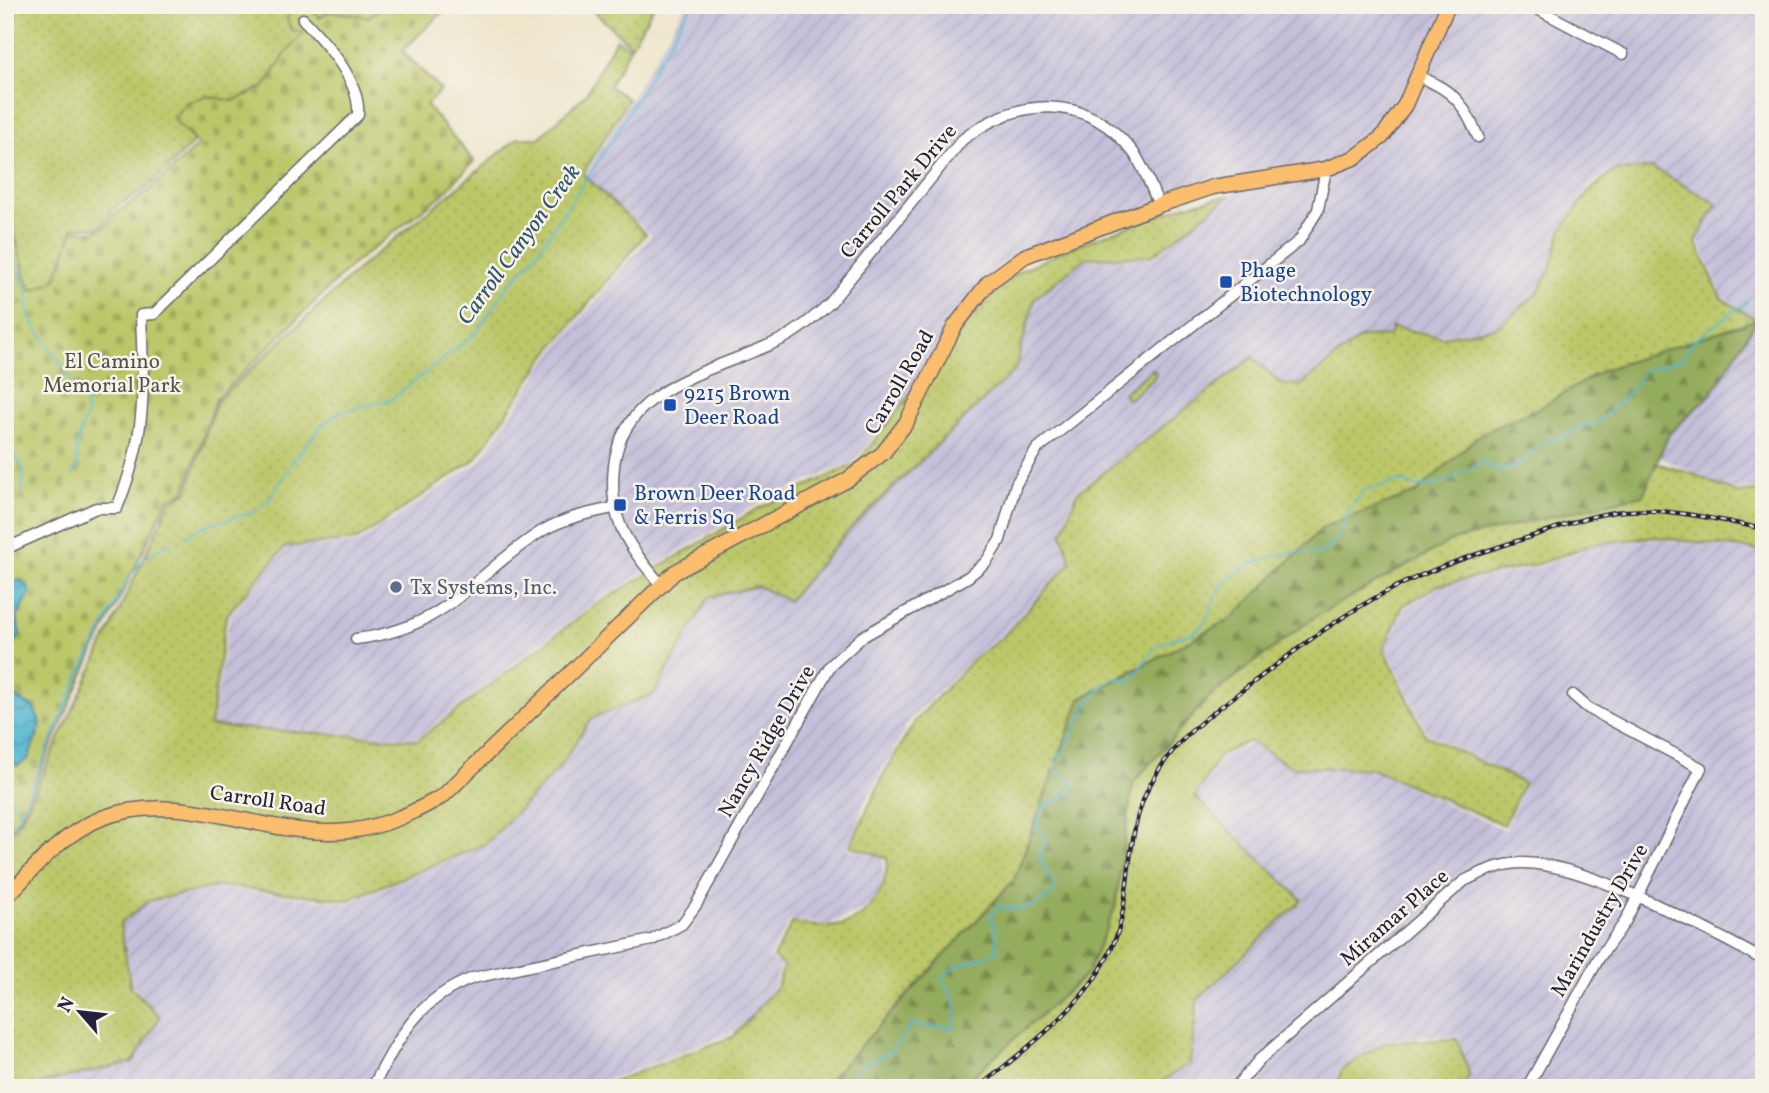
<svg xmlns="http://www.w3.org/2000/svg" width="1769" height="1093" font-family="Vollkorn,serif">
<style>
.industrial{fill:url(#industrial-furrows)}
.grass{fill:url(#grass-dots);stroke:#6e7452;stroke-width:2}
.forest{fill:url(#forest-firs);stroke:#5b674c;stroke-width:2}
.cemetery{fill:url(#cemetery-stones);stroke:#6e7452;stroke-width:2}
.water{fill:url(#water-waves);stroke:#3a6c85;stroke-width:2}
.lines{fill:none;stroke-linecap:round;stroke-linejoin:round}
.stream{stroke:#51b7cf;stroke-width:2}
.minor-casing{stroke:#69666d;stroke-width:13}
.major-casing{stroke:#69666d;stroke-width:17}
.minor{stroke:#fff;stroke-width:10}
.major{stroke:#fbbd6e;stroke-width:14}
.rail-casing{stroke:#22223b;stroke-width:4.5}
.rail{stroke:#f7f3e8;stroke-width:2;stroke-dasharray:5;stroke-linecap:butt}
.transit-dot{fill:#1a4fb4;stroke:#f7f3e8;stroke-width:2.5}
.service-dot{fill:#5c6f8a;stroke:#f7f3e8;stroke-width:2.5}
.labels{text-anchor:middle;stroke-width:5;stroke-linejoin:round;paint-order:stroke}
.street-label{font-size:21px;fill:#22223b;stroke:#f7f3e8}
.transit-label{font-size:21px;fill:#164399;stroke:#f7f3e8;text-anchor:start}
.park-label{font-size:21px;fill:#505449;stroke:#f7f3e8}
.service-label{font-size:21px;fill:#4e5e75;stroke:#f7f3e8;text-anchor:start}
.water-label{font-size:23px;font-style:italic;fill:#32566f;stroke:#f7f3e8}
</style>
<defs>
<pattern id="industrial-furrows" width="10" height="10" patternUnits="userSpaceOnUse" patternTransform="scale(1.75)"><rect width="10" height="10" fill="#c5c0da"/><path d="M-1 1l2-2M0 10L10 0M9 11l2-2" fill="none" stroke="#a9a5bc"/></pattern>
<pattern id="grass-dots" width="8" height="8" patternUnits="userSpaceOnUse" patternTransform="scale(1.75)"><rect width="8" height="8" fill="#bbc769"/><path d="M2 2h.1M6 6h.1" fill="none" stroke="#a0ab5c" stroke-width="1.8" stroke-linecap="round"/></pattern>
<pattern id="forest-firs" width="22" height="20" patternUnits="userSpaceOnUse" patternTransform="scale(1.75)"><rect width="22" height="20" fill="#94ac5d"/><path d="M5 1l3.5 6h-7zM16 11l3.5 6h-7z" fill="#788c4e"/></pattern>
<pattern id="cemetery-stones" width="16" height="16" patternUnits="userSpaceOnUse" patternTransform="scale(1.75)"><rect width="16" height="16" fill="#bbc769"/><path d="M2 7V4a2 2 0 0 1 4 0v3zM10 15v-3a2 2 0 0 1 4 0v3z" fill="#a0ab5c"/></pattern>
<pattern id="water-waves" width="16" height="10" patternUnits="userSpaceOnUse" patternTransform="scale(1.75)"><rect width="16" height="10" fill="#51b7cf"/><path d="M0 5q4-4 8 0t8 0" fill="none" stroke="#4394a9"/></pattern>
</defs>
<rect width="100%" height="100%" fill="#f7f3e8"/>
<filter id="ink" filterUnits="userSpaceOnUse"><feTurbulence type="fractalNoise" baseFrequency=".0143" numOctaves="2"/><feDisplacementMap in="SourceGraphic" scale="14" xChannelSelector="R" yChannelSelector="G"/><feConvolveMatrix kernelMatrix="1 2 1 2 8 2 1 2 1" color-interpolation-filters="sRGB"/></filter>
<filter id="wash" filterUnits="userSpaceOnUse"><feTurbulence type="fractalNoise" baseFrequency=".00686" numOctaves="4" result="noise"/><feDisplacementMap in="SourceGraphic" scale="28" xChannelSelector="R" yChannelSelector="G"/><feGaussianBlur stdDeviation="1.57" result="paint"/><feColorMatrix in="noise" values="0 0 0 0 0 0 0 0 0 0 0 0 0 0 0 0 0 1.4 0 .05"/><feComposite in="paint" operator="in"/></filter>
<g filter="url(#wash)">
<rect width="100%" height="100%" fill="#eee5ca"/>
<!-- industrial -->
<path class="industrial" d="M686,5H1764V488L1734,490L1660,458L1669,434L1713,392L1757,319L1722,296L1698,239L1717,203L1653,167L1614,169L1590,185L1559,231L1548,269L1537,292L1497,326L1441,335L1392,326L1388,335L1361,336L1301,384L1281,382L1254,356L1075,492L1060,535L1070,561L1001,636L972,657L911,719L864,804L853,838L846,848L883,858V877L877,895L865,909L829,924L790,920L769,958L780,965L776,983L756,1011L734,1032L598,1084L572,1088H41L43,1084L133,1063L160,1017L133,986L121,924L148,903L219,888L348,903L487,845L561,768L593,719L655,694L710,598L758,587L788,602L851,529L1016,371L1036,299L1085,260L1153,258L1254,176L1001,266L906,398L854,461L762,501L592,604L417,738L212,725L229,617L286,548L358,543L479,462L550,355L651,235L585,176Z
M1656,539L1764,553V1088H1465L1472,1074L1464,1060L1459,1037L1428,1036L1385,1040L1339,1069L1334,1088H1151L1191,1065L1201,998L1243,955L1304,901L1197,797L1222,757L1251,744L1292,767L1374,771L1505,830L1526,783L1427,733L1386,647L1405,608L1440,586L1537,568L1595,545Z"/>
<!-- grass -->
<path class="grass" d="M5,5H295L289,26L292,30L305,32L284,56L265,87L233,101L205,96L173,119L195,141L146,189L112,209L104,224L97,228L75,227L55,281L30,291L13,231L5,236Z
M308,5H386L368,17L330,11L320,18Z
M587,5H653L654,6L631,46Z
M616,39L630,48L609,86L628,99L583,174L646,234L547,354L476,459L357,540L285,547L226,616L210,726L418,740L594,606L755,510L857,463L969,319L1017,272L1067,249L1186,205L1230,195L1152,256L1086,258L1035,298L1015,370L848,531L788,601L758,586L709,597L654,694L592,718L559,768L486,844L348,900L220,886L149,901L120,924L131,987L160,1017L133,1062L42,1083L39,1088H5V839L22,818L170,502L187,492L217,401L363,265L518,138H539L586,94Z
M1653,168L1717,204L1696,241L1721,298L1754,318L1728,367L1669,432L1655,463L1693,474L1737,493L1764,490V551L1655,537L1593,544L1536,565L1439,585L1403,606L1384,648L1425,735L1524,783L1504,825L1372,769L1292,767L1249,741L1220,755L1195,797L1302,900L1198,999L1190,1064L1151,1088H596L734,1036L778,985L783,966L773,957L792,923C806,924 823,928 836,926C869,921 888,888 887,858L850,846L884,774L915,721L974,658L1002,638L1071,562L1062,534L1077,493L1253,357L1281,384L1301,385L1361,337L1389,336L1392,327L1442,337L1497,327L1538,293L1551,266L1561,231L1588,192L1614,171Z
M1153,369L1156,373L1152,380L1128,400L1123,393Z
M1457,1039L1470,1075L1463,1088H1336L1341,1070L1385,1042Z"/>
<!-- forest -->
<path class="forest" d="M1757,319L1713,392L1669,434L1643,495L1453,540L1316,616L1210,696L1133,783L1115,908L1087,974L959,1088H810L829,1080L1014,880L1080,699L1232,618L1323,527L1416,493L1480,434L1541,407L1603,370Z"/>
<!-- cemetery -->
<path class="cemetery" d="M308,5L320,18L330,11L368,17L386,5H450L402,51L441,90L426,105L474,161L443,194L353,264L216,399L184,492L168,499L86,668L20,817L5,836V236L13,230L30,291L55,281L73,230L94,232L107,226L114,214L149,191L198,145L173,119L186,103L205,96L233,101L265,87L284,56L304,32L292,30L287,20L289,11L295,5Z"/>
<!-- water -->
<path class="water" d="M18,580L27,584L30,593L17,618L20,635L13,645L5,640V585Z
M5,679L8,680L7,693L33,707L41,724L28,759L17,766L5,761Z"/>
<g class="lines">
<!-- stream -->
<path class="stream" d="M5,230L27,293L29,317L84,399L87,413L77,443V467L72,474
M5,436L24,471L22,491
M185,537L206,525L255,512L269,500L294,460L324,423L340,412L392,399L476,333L507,287L532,260L613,139L691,5
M5,681L13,645
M5,790L20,813
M5,839L24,806L78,678L128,579L144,558L172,542
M849,1088L861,1066L892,1051L911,1025L953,1028C959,1009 955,996 942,980C954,959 980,963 997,951L996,932L990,916L999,906C1021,913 1039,908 1055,890C1052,875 1042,869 1039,854L1045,844L1044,833L1035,825L1044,806L1072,793L1074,783L1056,770V759C1081,736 1077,699 1116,677L1128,682C1142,672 1144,656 1158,646C1172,635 1190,638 1202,626C1211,616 1212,598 1221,587C1243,560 1289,548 1320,554L1338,537L1349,511L1364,491L1400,481C1430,496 1457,477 1483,461L1490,468L1502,471L1516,466L1546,441L1566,436L1581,425L1599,422L1632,390L1643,371L1682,359L1689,344L1747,302
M1407,1088L1415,1081"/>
</g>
</g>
<g filter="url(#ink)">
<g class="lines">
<!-- minor casing -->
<g class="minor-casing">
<path id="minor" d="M1530,5L1623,54
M1418,76C1454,91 1463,102 1478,137
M5,549L96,508H117C147,435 144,391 141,315L154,314L358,115C361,81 325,42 303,19
M661,585C628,545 608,521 614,466C623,382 723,370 784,338C801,329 816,316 830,303L962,140C1017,97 1087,92 1133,152C1144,166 1151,188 1159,205
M356,639C452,627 470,576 542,531C564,518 589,513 613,508
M372,1088C400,1037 416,1000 473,978L652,940L682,924L696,905L830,666L862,637L968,577L986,562L1000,540L1016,484L1037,449L1299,241L1318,210L1326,169
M1235,1088L1259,1060L1464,881C1482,872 1500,864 1520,863C1584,861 1705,929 1764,960
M1527,1088L1599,958L1625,922L1701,768L1588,708L1573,695"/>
</g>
<!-- major casing -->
<g class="major-casing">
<path id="major" d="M5,899C34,868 61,834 102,818C184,787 267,840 349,831C384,827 413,813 443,796L675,572L847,480L883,453L906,423L955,326L988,283L1025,256L1159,205L1213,187L1326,169L1356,157L1382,137L1405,105L1448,5"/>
</g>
<!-- minor -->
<use href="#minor" class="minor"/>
<!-- major -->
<use href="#major" class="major"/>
<!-- rail casing -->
<g class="rail-casing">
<path id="rail" d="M978,1088C1034,1041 1104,995 1121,920C1131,875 1128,826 1150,785C1176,736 1209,716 1251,684C1295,651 1339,616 1388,591C1434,567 1485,551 1533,536C1563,526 1594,513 1626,511C1672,508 1719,520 1764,529"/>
</g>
<!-- rail -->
<use href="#rail" class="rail"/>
</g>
</g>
<!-- markers -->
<g class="transit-dot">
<rect x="1219" y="275" width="14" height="14" rx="3.5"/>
<rect x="663" y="398" width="14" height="14" rx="3.5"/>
<rect x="613" y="498" width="14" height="14" rx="3.5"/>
</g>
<circle class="service-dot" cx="396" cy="587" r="7"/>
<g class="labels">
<!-- street labels -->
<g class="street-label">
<text transform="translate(898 191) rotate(-50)" y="7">Carroll Park Drive</text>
<text transform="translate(899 382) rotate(-60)" y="7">Carroll Road</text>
<text transform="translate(766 741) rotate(-60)" y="7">Nancy Ridge Drive</text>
<text transform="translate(268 800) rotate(8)" y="7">Carroll Road</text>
<text transform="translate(1394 917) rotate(-41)" y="7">Miramar Place</text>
<text transform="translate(1599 920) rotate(-60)" y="7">Marindustry Drive</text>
</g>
<!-- transit labels -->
<g class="transit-label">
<text x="1240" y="277">Phage<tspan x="1240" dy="24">Biotechnology</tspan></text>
<text x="684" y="400">9215 Brown<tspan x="684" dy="24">Deer Road</tspan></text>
<text x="634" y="500">Brown Deer Road<tspan x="634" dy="24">&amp; Ferris Sq</tspan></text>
</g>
<!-- park labels -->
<g class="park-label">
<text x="112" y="368">El Camino<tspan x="112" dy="24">Memorial Park</tspan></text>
</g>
<!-- service labels -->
<g class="service-label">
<text x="410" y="594">Tx Systems, Inc.</text>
</g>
<!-- water labels -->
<g class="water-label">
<text transform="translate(518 244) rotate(-54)" y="8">Carroll Canyon Creek</text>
</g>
</g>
<!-- margin -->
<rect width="1769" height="1093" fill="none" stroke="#f7f3e8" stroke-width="28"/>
<!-- north arrow -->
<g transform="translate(80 1012) rotate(298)" stroke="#f7f3e8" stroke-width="5" paint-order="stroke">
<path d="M0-5L12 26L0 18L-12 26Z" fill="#22223b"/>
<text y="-10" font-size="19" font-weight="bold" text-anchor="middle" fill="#22223b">N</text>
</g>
</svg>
